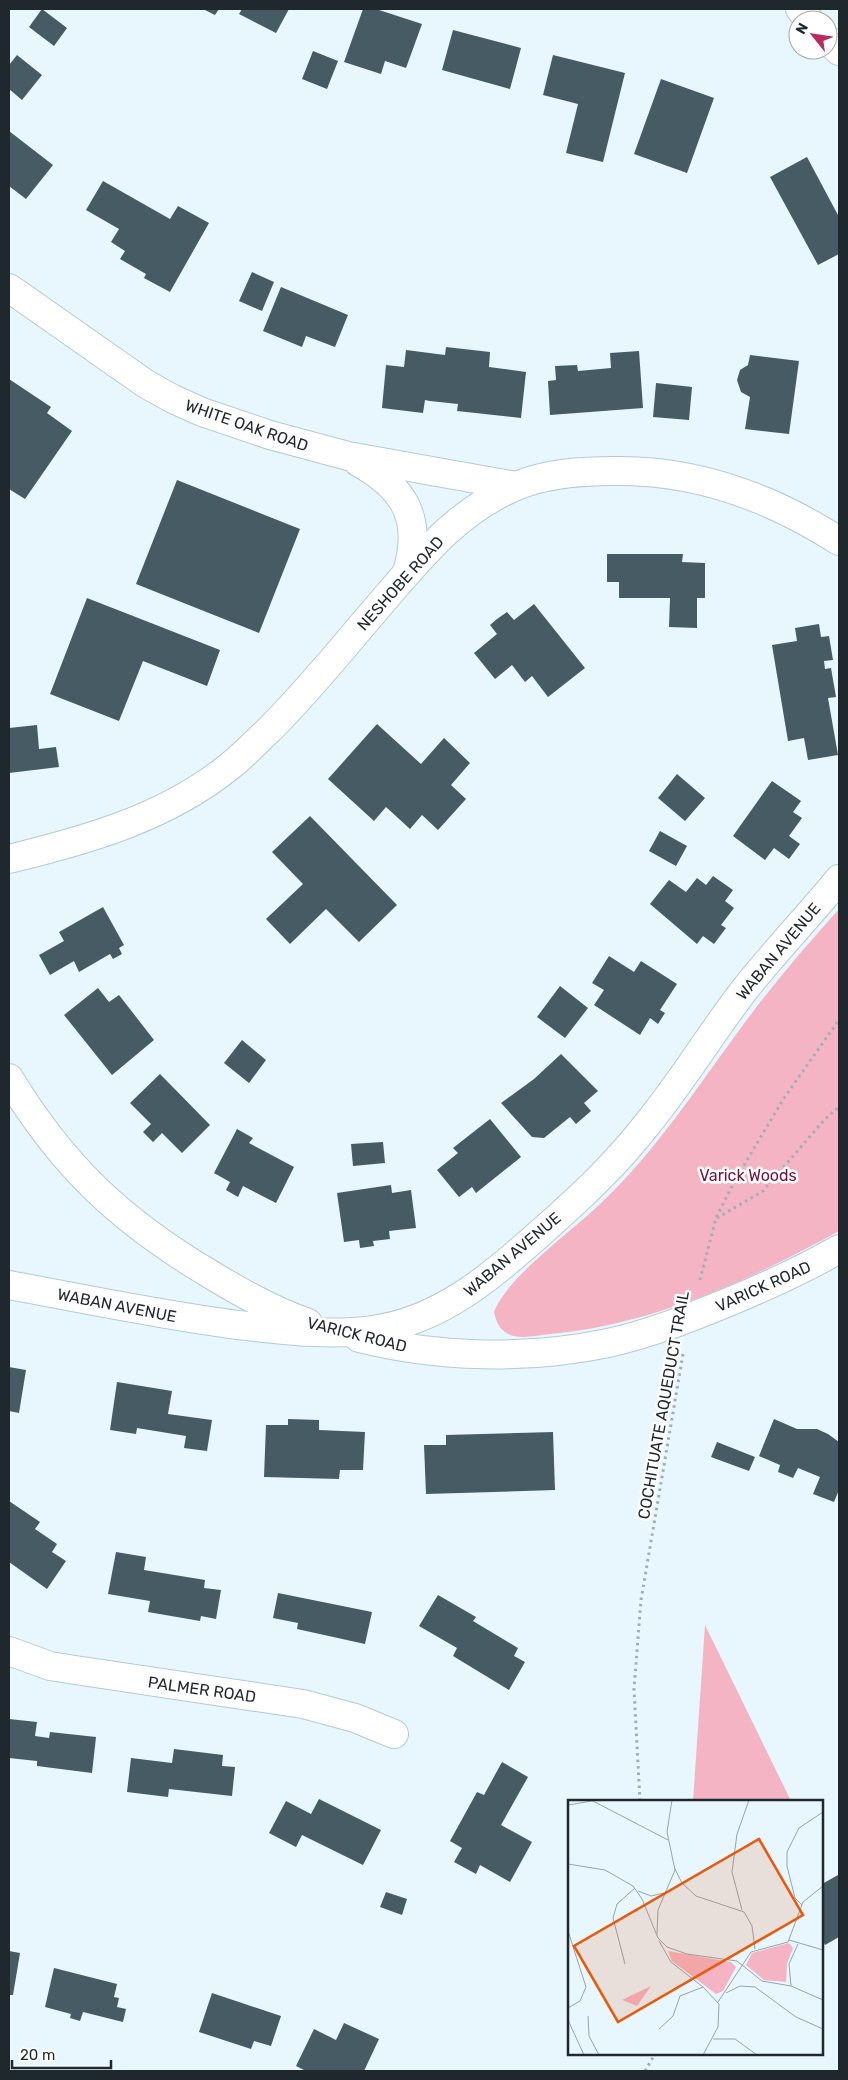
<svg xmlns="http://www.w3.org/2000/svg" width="848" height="2080" font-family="Rubik,sans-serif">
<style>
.green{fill:#f4b4c3}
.building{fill:#465b64}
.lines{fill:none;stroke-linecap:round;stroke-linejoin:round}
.minor-casing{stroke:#b3cad5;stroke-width:30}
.path{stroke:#a1aeb4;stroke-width:3;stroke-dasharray:2.5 4;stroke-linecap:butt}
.minor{stroke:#fff;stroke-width:28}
.labels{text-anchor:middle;stroke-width:5;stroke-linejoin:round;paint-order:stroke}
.street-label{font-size:16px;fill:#1f282c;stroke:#fff}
.park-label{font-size:16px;fill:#6f1538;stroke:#fff}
.inset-road{fill:none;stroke:#98a4aa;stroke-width:1}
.view{fill:#e8590c;fill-opacity:0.15;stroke:#e8590c;stroke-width:2.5}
.inset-edge{fill:none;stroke:#1f282c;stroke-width:2.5}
</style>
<rect width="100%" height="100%" fill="#e8f7fe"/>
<!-- green -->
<path class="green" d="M839,909V1231C750,1280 652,1325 550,1334C536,1335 517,1341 505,1332C498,1327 496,1320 494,1312C506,1280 561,1239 588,1215C650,1161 694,1091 743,1025C773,984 806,946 839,909Z
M705,1625L791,1801H693Z"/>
<!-- building -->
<path class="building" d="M42,9L67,28L54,46L29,27Z
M203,9H219L215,15Z
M242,9H289L276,33L239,14Z
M363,9H376L422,24L406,68L385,61L381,74L344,62Z
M453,30L521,48L510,89L442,70Z
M313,51L338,61L327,89L302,79Z
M17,55L42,75L22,100L9,89V65Z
M553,55L625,73L603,162L566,153L578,104L543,95Z
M661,79L714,98L687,173L634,154Z
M9,131L53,165L26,199L9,186Z
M807,157L839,217V254L818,265L770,177Z
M103,181L170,219L178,206L209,223L170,292L144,278L146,274L120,259L125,251L111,242L119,229L86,210Z
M252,272L274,282L262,311L239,301Z
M281,287L348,315L335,347L306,336L302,347L263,331Z
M446,347L490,352L489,367L526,372L521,418L457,411L458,404L430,401L425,400L423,413L382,408L386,365L404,367L406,350L445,355Z
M639,351L643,408L550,415L548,381L556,380L555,366L577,365L578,371L611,368L610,353Z
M750,355L799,361L789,434L745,429L750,397L741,392L737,380L740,370L748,365Z
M9,379L51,407L47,413L72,431L25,499L9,489Z
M656,383L692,387L689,420L653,417Z
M177,480L300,529L259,633L136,584Z
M607,554H683L682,562L705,563V598H697V628L669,627L670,598H619V582H607Z
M87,598L220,650L207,686L143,661L119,721L50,694Z
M534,604L585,668L548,697L532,676L525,682L512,665L495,679L474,653L497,634L490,625L497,619L507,612L514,620Z
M819,624L821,637L829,636L833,660L824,661L825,669L831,668L836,697L828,698L838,755L808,760L804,738L788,741L772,645L797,641L795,628Z
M377,724L421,764L444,738L470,763L451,785L466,799L438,830L422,815L410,829L386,807L374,821L328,779Z
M37,725L39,749L56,747L59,767L9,773V728Z
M677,774L705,798L685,821L658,798Z
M772,781L801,801L793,812L802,818L789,836L800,844L789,859L774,848L765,860L733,836Z
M310,816L397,905L359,942L326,909L290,944L266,919L303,884L272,852Z
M660,831L687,846L676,866L649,851Z
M713,876L733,890L725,901L734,908L721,925L726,928L714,944L703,936L697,944L650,904L669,880L686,892L697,878L706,885Z
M103,907L124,945L119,948L122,954L113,959L110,954L79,972L74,961L50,975L39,955L64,941L59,932Z
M609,956L634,972L641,961L677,984L660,1010L665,1013L658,1024L650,1018L640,1035L594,1005L604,990L592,983Z
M560,986L588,1008L565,1038L537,1017Z
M98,988L109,1002L119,995L154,1040L112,1075L64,1015Z
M242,1040L266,1060L249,1083L224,1063Z
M561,1054L598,1091L584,1103L591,1111L576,1124L570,1117L544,1138L532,1137L501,1103L534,1079Z
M160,1074L210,1125L182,1153L162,1133L153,1142L143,1132L151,1124L130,1103Z
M490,1119L521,1157L476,1193L472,1187L459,1197L437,1170L458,1153L453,1148Z
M237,1129L253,1138L249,1143L294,1167L276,1203L243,1186L238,1197L226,1190L230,1182L214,1173Z
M383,1142L385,1163L353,1166L351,1144Z
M391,1185L392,1193L411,1190L416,1228L389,1231L390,1239L373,1241L374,1246L360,1248L359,1240L344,1242L337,1193Z
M9,1367L26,1370L19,1413L9,1411Z
M117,1382L172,1391L168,1414L212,1420L207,1451L184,1448L186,1436L137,1428L136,1434L110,1430Z
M288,1419L319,1420V1430L365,1432L363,1470H340L339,1479L264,1477L266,1425H288Z
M774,1419L797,1429H817L828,1434L839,1442V1490L834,1502L813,1494L820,1477L798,1468L793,1478L778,1472L780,1465L759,1456Z
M553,1432L555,1490L426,1494L424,1445H446V1435Z
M717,1442L755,1457L749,1471L711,1457Z
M9,1501L40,1522L35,1529L57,1544L52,1552L66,1561L47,1589L9,1562Z
M116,1552L146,1557L144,1570L205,1580L204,1588L221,1590L216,1619L201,1616L200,1621L148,1612L150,1601L108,1594Z
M278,1593L372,1612L365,1644L297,1629L298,1623L273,1618Z
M438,1595L476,1617L473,1621L518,1648L514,1656L525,1662L509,1690L453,1656L457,1648L419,1626Z
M9,1719L37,1722L35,1736L49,1738L50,1732L96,1737L92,1773L37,1766V1761L9,1758Z
M174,1749L223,1755L222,1766L235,1767L232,1796L169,1789L168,1797L127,1792L131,1758L172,1763Z
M502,1762L528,1777L501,1825L532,1842L510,1882L480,1865L476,1874L454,1862L462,1848L450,1841L477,1792L484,1795Z
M319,1799L381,1830L363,1865L302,1835L296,1847L269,1833L286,1801L311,1814Z
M838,1875L839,1878V1937L825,1945L822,1939V1884Z
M386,1892L407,1899L402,1915L380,1907Z
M9,1951L20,1953L13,1995H9Z
M54,1968L117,1984L114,1997L119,1998L117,2007L126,2009L123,2022L83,2012L80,2021L70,2018L71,2014L45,2007Z
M212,1993L281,2016L271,2046L254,2041L251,2049L199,2032Z
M344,2023L379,2039L364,2071H306L296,2066L314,2029L336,2040Z"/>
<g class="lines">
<!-- minor casing -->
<g class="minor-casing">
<path id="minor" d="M800,9L809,20
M828,40L839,51
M9,288L146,384L173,399L202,412L270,435L348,456L516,486
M358,462C405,488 423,519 407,572
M9,859C87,840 166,818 230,766C244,755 257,741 270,729C312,687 349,640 388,595C426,551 459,511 514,487C545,473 583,471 616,471C698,470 772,498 839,541
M9,1078C63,1167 121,1221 210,1274C241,1293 273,1311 308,1323
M9,1285C85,1299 161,1315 238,1325C282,1330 328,1336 372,1330C443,1321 496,1272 547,1227C584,1194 618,1162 648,1123C683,1080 711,1033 745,989C775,951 809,916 839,879
M359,1338C439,1358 527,1360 608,1343C649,1334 687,1319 726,1303C765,1287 803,1270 839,1249
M9,1651L50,1666L75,1670L303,1704L355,1718L394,1734"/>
</g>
<!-- path -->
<path class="path" d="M717,1218L763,1191L825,1119L839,1107
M700,1280L716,1218L734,1182L784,1098L839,1020
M640,1801L634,1689L641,1600L683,1354
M645,2071L655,2054"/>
<!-- minor -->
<use href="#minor" class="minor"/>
</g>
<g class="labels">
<!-- street labels -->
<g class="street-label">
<text transform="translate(247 425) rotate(19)" y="6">WHITE OAK ROAD</text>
<text transform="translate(400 583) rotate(-48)" y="6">NESHOBE ROAD</text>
<text transform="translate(778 951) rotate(-50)" y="6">WABAN AVENUE</text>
<text transform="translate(512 1254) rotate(-40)" y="6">WABAN AVENUE</text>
<text transform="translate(763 1286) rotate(-24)" y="6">VARICK ROAD</text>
<text transform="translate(117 1305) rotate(11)" y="6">WABAN AVENUE</text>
<text transform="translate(357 1334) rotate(14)" y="6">VARICK ROAD</text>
<text transform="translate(663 1405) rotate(-80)" y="6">COCHITUATE AQUEDUCT TRAIL</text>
<text transform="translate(202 1689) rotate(8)" y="6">PALMER ROAD</text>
</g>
<!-- park labels -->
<g class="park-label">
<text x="748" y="1181">Varick Woods</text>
</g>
</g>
<!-- overview -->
<g transform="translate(568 1800)">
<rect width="255" height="255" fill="#e8f7fe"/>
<path d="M221,143L225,148L219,164L218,182L196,180L178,165L184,153ZM100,151L163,162L168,167L155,191L148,194L104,161ZM83,186L69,206L54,200Z" fill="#f4b4c3"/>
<path class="inset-road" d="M23,0L100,40M0,5L30,0M0,64L37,70L65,86L74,99L90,138L99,147L119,154L169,161L194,181L223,186L255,200M107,69L114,83L128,96L176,112L184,126L187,149M70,91L83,96L96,93M234,105L227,98L219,66V52L231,28L255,12M174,110L164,72L169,34L181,0M0,131L18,187L12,201L0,208M89,134L90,110L107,70L99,32L104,0M221,140L255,150M91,141L103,162L135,187L151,204L150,227L135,255M57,164L45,118L49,104L67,88M223,186L221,164L230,144M158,193L172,186L187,187L228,217L255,229M150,202L183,152L220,142L235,102L255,86M20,216L21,236L31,255M0,220L16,255M91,229L105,216L112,196L135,187M145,239H167L189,255"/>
<path class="view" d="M191,39L235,115L50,222L6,146Z"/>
<rect width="255" height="255" class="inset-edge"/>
</g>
<!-- border -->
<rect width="848" height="2080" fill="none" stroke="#1f282c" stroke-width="20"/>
<!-- north arrow -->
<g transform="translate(813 35) rotate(300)"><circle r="24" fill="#ffffff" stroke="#a5a9ab"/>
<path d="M0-4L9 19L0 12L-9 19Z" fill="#b92c61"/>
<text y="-8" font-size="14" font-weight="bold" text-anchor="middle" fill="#1f282c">N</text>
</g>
<!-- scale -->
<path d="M12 2060v8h99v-8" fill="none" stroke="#1f282c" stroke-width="2.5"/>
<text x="20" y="2060" font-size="15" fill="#1f282c" stroke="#ffffff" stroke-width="4" paint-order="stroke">20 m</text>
</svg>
